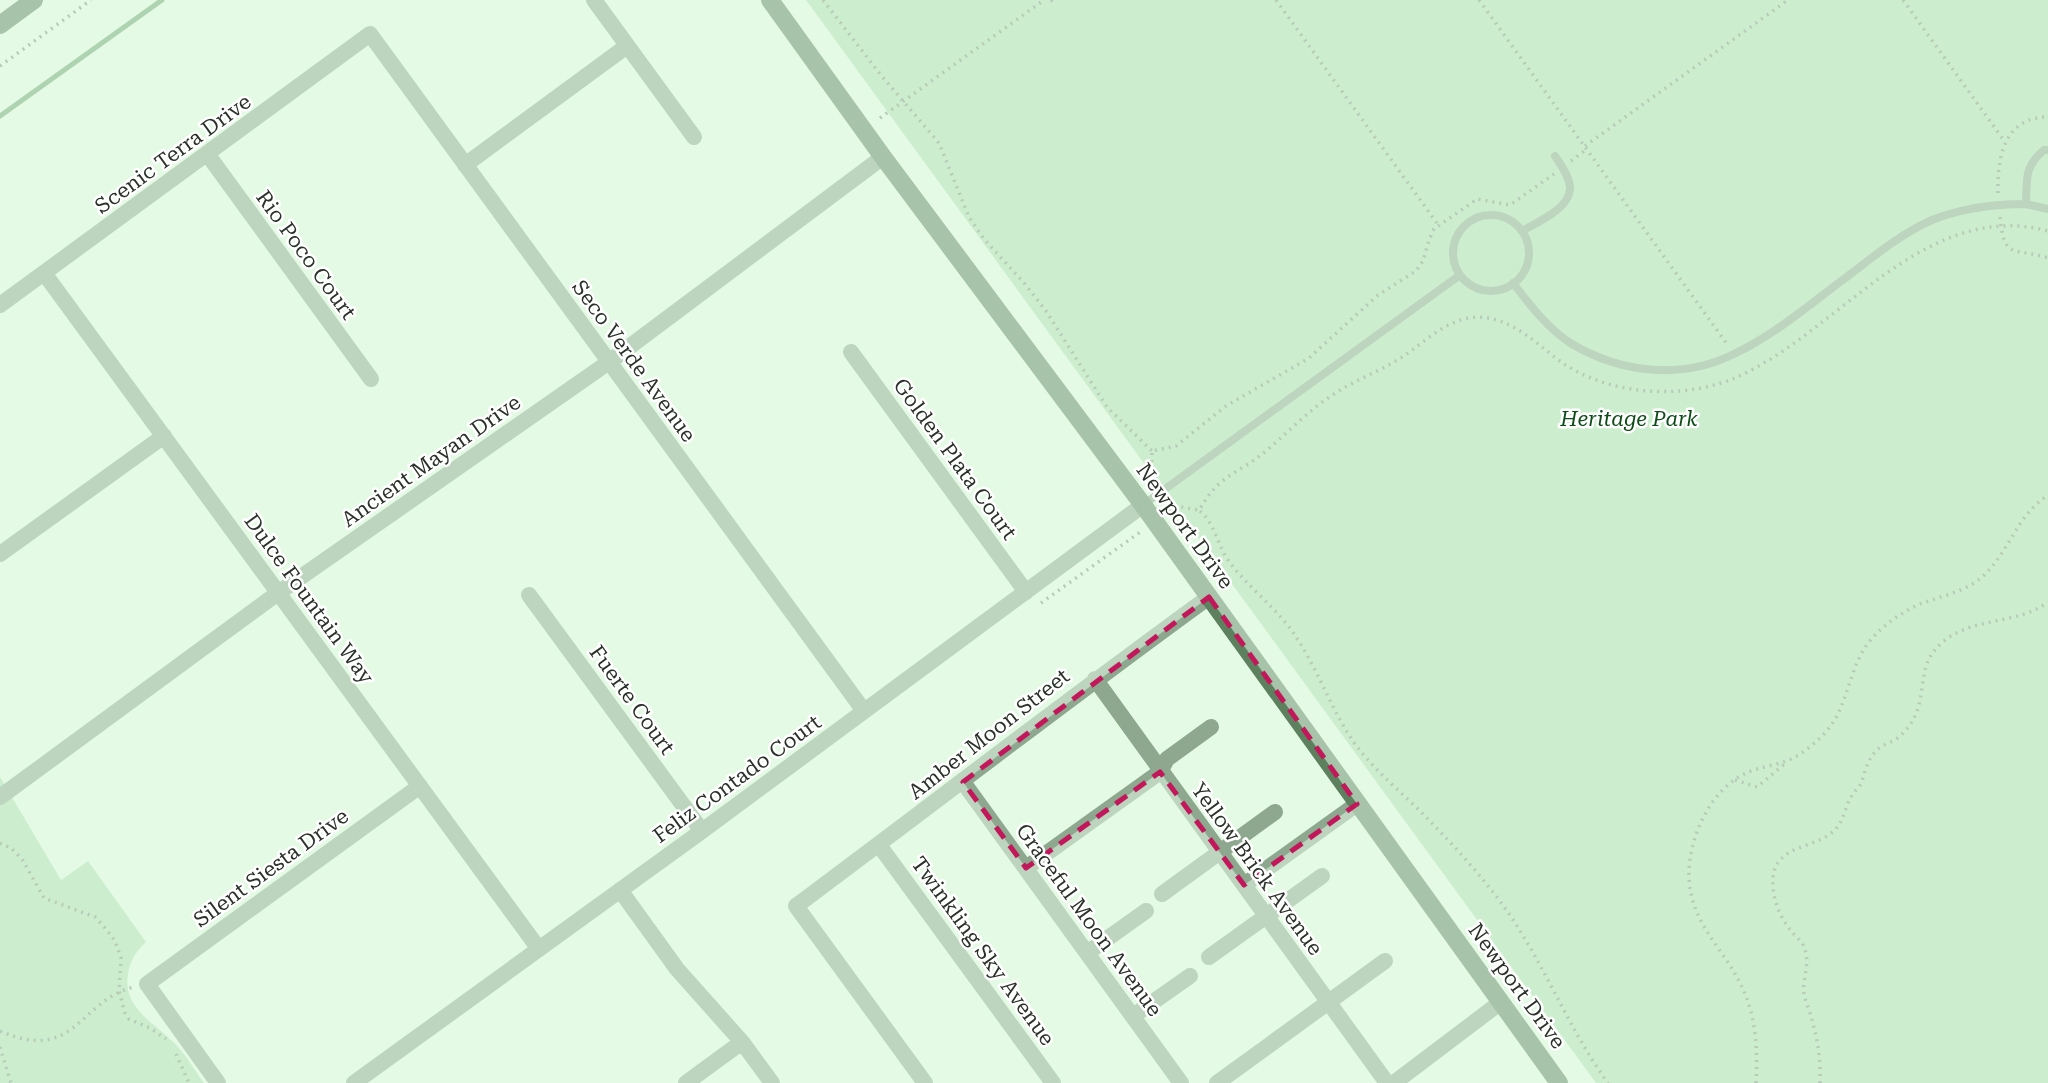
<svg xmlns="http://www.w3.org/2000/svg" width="2048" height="1083" font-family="'Roboto Serif',serif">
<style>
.green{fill:#afe1b1}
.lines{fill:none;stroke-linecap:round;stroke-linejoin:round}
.stream{stroke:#6ca570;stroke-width:5}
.path{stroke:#839284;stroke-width:3.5;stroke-dasharray:2 5;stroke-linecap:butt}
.lane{stroke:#8ea78f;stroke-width:8}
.street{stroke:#8ea78f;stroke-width:16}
.secondary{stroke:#5d815f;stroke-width:18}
.marked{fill:none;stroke:#c2185b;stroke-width:5;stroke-dasharray:14 9;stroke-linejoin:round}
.labels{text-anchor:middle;stroke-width:5;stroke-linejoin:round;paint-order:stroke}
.street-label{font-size:21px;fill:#293129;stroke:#fff}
.park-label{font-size:21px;font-style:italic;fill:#0e4d19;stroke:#fff}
</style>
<rect width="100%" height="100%" fill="#e4fae5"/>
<!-- green -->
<path class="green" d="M806,0H2048V1083H1596Z
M0,777L61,880L88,861L146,942C136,951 130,961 128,974C122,1010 158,1024 178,1047C188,1058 195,1071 204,1083H0Z"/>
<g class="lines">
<!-- stream -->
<path class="stream" d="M0,116L162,0"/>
<!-- path -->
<path class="path" d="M823,0L880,74L939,143L969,217L984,239L1025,284L1046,311L1107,407L1152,451
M1051,0L1055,5
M1276,0L1439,226
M1479,0L1727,344
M1903,0L2005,142
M0,66L91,0
M880,118L1044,0
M1585,146L1788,0
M1571,161L1587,149
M1998,193C1997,158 2004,117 2048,117
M2000,217C2004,261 2014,247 2048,258
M1151,476L1152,451L1176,446L1226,406L1309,358L1378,295L1416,271L1423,261L1429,240L1434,229L1477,199L1510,205L1554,174
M1169,511L1176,506L1199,510C1204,503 1208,495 1214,489C1226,475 1246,467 1261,455C1286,435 1307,411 1334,394C1355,380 1378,372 1399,359C1428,341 1451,312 1488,318C1518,323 1540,347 1564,364C1613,396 1685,400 1737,377C1839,332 1924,198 2048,231
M1200,511C1214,523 1217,542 1226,557C1245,586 1277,607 1296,637C1319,671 1331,710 1355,744C1373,768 1396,788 1418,809C1445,836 1472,865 1496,896C1541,954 1565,1024 1608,1083
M1041,603L1143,530
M1735,780L1757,787L1787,762
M0,843L11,848L22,859L44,898L95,917L106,929L115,941L121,958L119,991L125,1013L129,1019L150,1028L166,1039
M0,1031C76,1064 78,1001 134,987
M0,1047L11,1083
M176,1054L189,1083
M1756,1083C1758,1050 1756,1015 1741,985C1722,946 1691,924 1689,877C1688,839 1709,792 1744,774C1758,767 1774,766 1789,760C1802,754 1813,745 1823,735C1849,709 1847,670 1869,642C1883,625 1900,613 1920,604C1941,596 1965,592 1982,577C2010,552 2015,517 2048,495
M1820,1083C1821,1061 1818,1041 1812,1020C1810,1012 1806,1003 1804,994C1802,979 1811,963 1804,947C1802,941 1795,936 1791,931C1781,918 1774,903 1773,887C1769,838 1824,853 1840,823C1845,814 1847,802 1853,794C1856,789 1861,786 1862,781C1865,771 1868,760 1875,752C1879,747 1886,744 1893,741C1905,734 1914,721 1918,708C1926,681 1919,661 1944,641C1975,616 2018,625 2048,602"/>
<!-- lane -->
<path class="lane" d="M2048,150H2044C2024,167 2027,179 2026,204L2048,209
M1453 253a38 38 0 1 1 76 0a38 38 0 1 1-76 0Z
M1522,231C1538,222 1571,208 1570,187C1569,176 1561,165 1555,156
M1513,283C1530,305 1548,329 1572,344C1621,373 1682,380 1734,354C1774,335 1809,305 1844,279C1872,258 1900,234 1932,220C1962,208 1994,204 2026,204
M1143,505L1460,275"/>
<!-- street -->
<path class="street" d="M594,0L694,137
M208,155L371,379
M465,165L627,46
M44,273L539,949
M0,305L370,34L864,711
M851,352L1026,592
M0,554L164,436
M529,595L702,831
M1095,679L1387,1083
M963,782L1181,1083
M0,797L278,593L609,362L883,157
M879,845L1053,1083
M1026,868L1160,772L1167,759L1211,727
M1244,885L1357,804
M620,890L677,969L742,1042L772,1083
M1162,894L1275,812
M1087,953L1146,911
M1209,957L1322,876
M1133,1016L1190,976
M218,1083L147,984L420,786
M354,1083L702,831L1143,505
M686,1083L742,1042
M925,1083L796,906C934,803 1070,698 1209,597
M1217,1083L1385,961
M1394,1083L1501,1002"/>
<!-- secondary -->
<path class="secondary" d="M770,0L883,157L1143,505L1559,1083
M0,25L34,0"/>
</g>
<!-- marked area -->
<path d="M0 0H2048V1083H0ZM1209,597L1357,804L1244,885L1160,772L1026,868L963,782Z" fill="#e4fae5" fill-opacity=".55" fill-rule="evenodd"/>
<path class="marked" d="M1209,597L1357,804L1244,885L1160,772L1026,868L963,782Z"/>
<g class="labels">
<!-- street labels -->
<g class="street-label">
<text transform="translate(173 154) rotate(-36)" y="7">Scenic Terra Drive</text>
<text transform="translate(306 255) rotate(54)" y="7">Rio Poco Court</text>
<text transform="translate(634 361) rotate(54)" y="7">Seco Verde Avenue</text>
<text transform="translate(955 459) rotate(54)" y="7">Golden Plata Court</text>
<text transform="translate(431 461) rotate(-35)" y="7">Ancient Mayan Drive</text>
<text transform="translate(1185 526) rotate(54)" y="7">Newport Drive</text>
<text transform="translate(309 599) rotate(54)" y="7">Dulce Fountain Way</text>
<text transform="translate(632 700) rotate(54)" y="7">Fuerte Court</text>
<text transform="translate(989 734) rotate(-38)" y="7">Amber Moon Street</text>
<text transform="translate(737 779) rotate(-36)" y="7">Feliz Contado Court</text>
<text transform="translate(271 868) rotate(-36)" y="7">Silent Siesta Drive</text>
<text transform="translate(1257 869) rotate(54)" y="7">Yellow Brick Avenue</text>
<text transform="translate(1089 920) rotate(54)" y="7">Graceful Moon Avenue</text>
<text transform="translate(983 951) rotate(54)" y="7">Twinkling Sky Avenue</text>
<text transform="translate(1517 986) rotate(54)" y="7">Newport Drive</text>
</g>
<!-- park labels -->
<g class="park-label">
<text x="1629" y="426">Heritage Park</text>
</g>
</g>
</svg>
